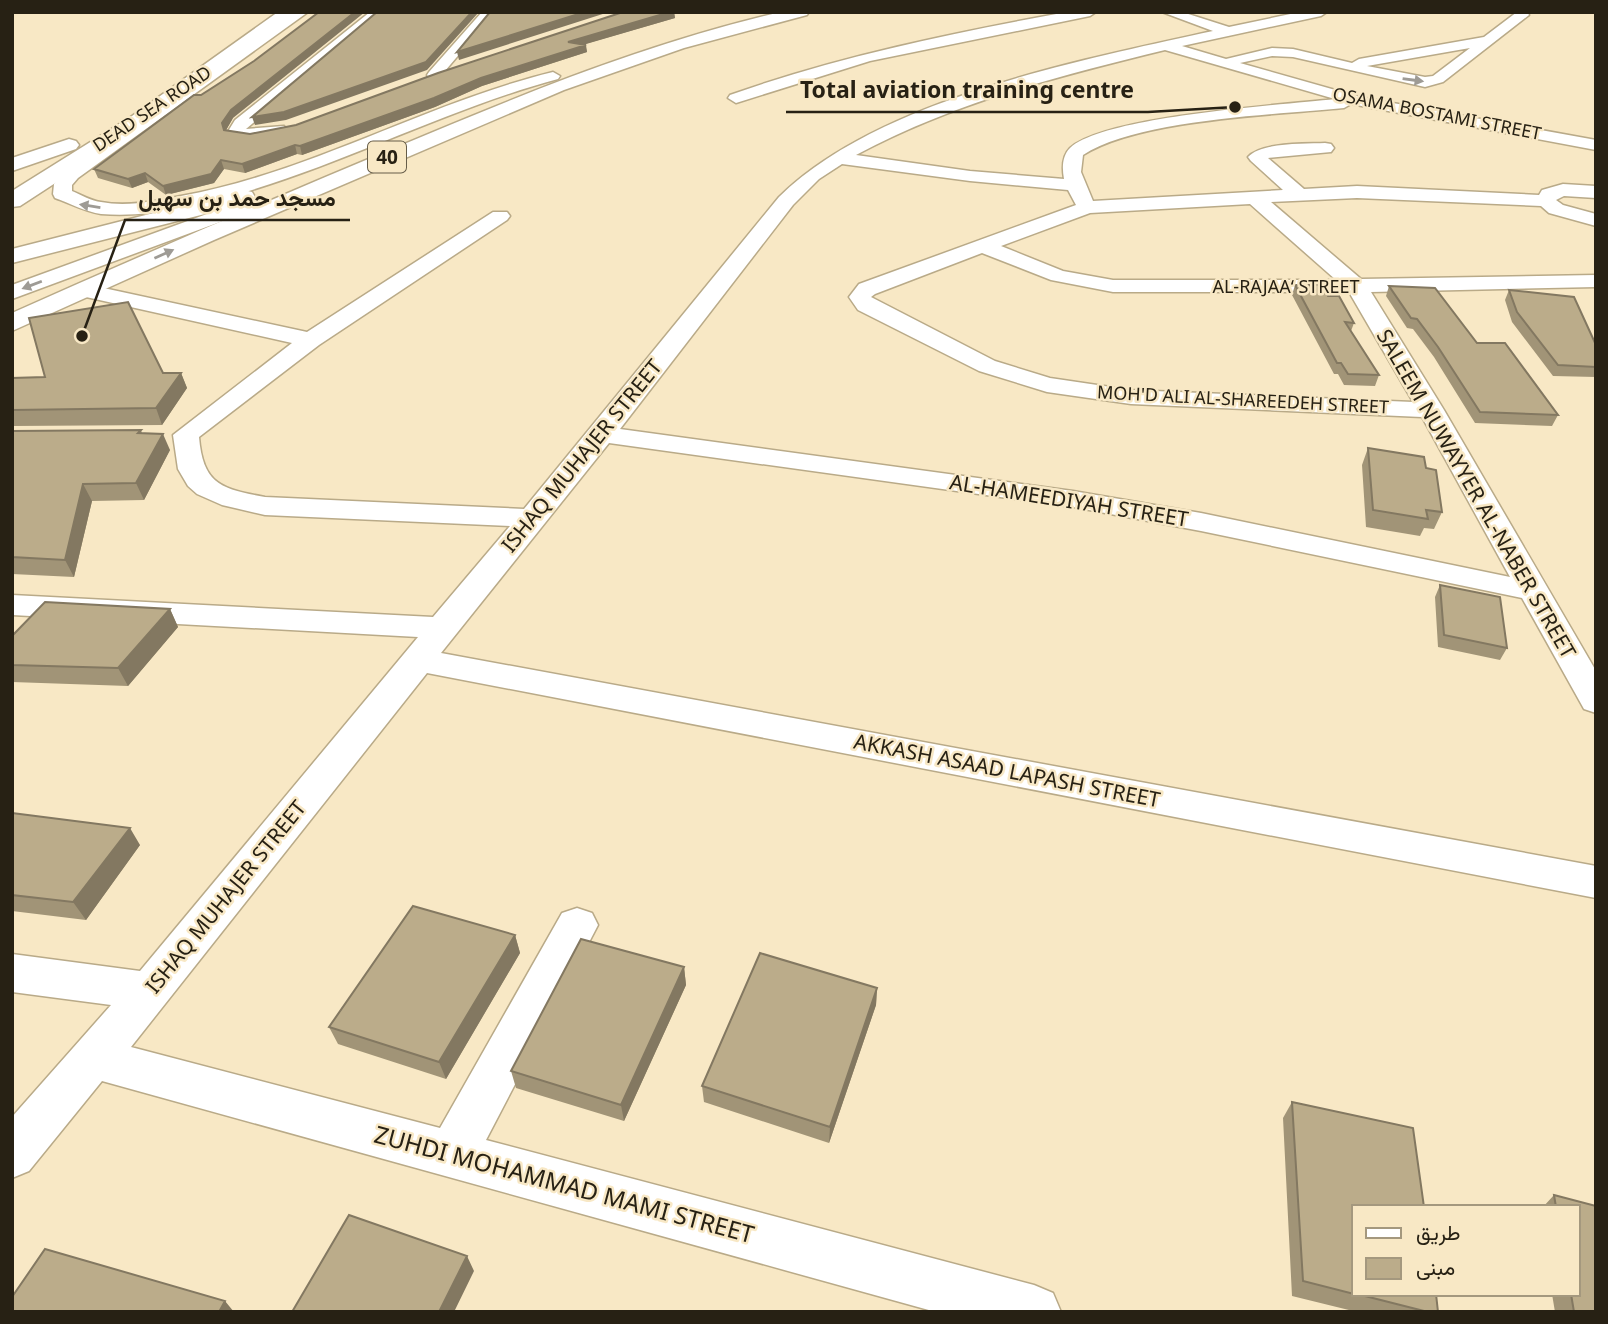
<svg xmlns="http://www.w3.org/2000/svg" width="1608" height="1324" font-family="'Noto Sans',Vazirmatn,sans-serif">
<style>
.lines{fill:none;stroke-linecap:round;stroke-linejoin:round}
.minor-casing{stroke:#b9aa88;stroke-width:3}
.major-casing{stroke:#b9aa88;stroke-width:3}
.highway-casing{stroke:#b9aa88;stroke-width:3}
.minor{fill:#fff;fill-rule:evenodd}
.major{fill:#fff;fill-rule:evenodd}
.highway{fill:#fff;fill-rule:evenodd}
.wall{fill:#a19477}
.shaded-wall{fill:#837861}
.building{fill:#bbac8a;stroke:#837861;stroke-width:2}
.oneway{fill:#9e9b95}
.labels{text-anchor:middle;stroke-width:5;stroke-linejoin:round;paint-order:stroke}
.far-street-label{font-size:18px;fill:#272114;stroke:#f8e8c5}
.shield{fill:#f8e8c5;stroke:#665d49;stroke-width:2}
.shield-label{font-size:19px;font-weight:bold;fill:#272114}
.street-label{font-size:21px;fill:#272114;stroke:#f8e8c5}
.near-street-label{font-size:24px;fill:#272114;stroke:#f8e8c5}
.leader{fill:none;stroke:#272114;stroke-width:2.5}
.callout-dot{fill:#272114;stroke:#f8e8c5;stroke-width:2.5}
.callout-label{font-size:23px;text-anchor:middle;font-weight:bold;fill:#272114;stroke:#f8e8c5;stroke-width:5;stroke-linejoin:round;paint-order:stroke}
</style>
<rect width="100%" height="100%" fill="#f8e8c5"/>
<g class="lines">
<!-- minor casing -->
<g class="minor-casing">
<path id="minor" d="M293,12H308L78,178L72,185V191C81,195 92,201 101,202C127,207 156,201 181,196C310,173 426,103 553,72L560,76L558,79C450,108 350,161 242,193C197,206 148,218 101,214C86,212 69,203 55,198L53,194L54,184L66,170Z
M370,12H384L246,129L284,126L286,130L284,134L252,140L229,137L227,133L235,120Z
M482,12H495L439,78H429L427,75L429,72Z
M1067,12H1096L1090,16L870,61L736,103L728,98L730,95C840,56 953,33 1067,12Z
M1162,12H1182L1229,27L1300,12H1327L1321,16L1182,46L1226,59L1272,48L1293,49L1352,63L1359,59L1484,37L1517,12H1527L1529,15L1443,82L1425,87L1293,57L1272,56L1240,63L1360,97L1596,140V150L1351,104L1344,108C1275,115 1139,119 1083,155L1081,172L1093,201L1283,190L1251,161L1248,157C1261,142 1306,144 1325,143L1331,144L1334,148L1331,152L1268,158L1304,189L1357,186L1539,195L1542,190L1563,184L1596,186V198L1564,196L1556,200L1563,205L1596,214V226L1549,213L1541,206L1357,198L1271,202L1361,279L1596,275V287L1371,292L1444,410L1596,671V713L1584,709L1522,598L1201,531L1073,507L609,443L441,653L1596,866V898L427,673L131,1047L440,1128L562,913L577,908L592,913L598,925L486,1140L1034,1285L1053,1293L1061,1312H936L102,1081L29,1171L12,1178V1117L111,1005L12,992V954L140,971L418,637L12,615V595L433,617L510,526L265,515L222,505L197,494L188,486L178,469L173,435L292,343L77,295L74,290L77,285L85,284L307,332L493,212H507L510,216L507,220L319,345L199,437C203,485 222,489 265,497L524,509L779,197C877,100 1080,60 1213,31ZM1470,48L1433,76L1425,77L1367,66ZM1165,50L1335,99C1282,105 1105,116 1070,148C1062,156 1062,168 1064,179L970,171L856,155C952,103 1059,76 1165,50ZM842,164L970,181L1068,190L1076,205L859,284L849,297L858,310L979,371L1047,392L1131,404L1422,417L1510,577L1201,513L1073,491L620,429L793,205L819,179ZM1250,204L1336,280H1113L1063,271L1001,246L1090,213ZM982,253L1051,280L1113,292H1349L1413,402L1131,390L1050,378L995,361L871,297L875,294Z
M248,199L257,205L255,209L12,299V285Z"/>
</g>
<!-- major casing -->
<g class="major-casing">
<path id="major" d="M278,12H295L146,124L20,206L12,207V191L132,116Z
M69,139L76,141L79,145L76,149L12,171V158Z"/>
</g>
<!-- highway casing -->
<g class="highway-casing">
<path id="highway" d="M781,12H809L807,15L684,48L564,90L214,240L12,331V313C140,256 268,201 397,147C523,94 647,43 781,12Z
M244,190L252,192L255,197L252,202L12,263V249Z"/>
</g>
<!-- minor -->
<use href="#minor" class="minor"/>
<!-- major -->
<use href="#major" class="major"/>
<!-- highway -->
<use href="#highway" class="highway"/>
</g>
<!-- wall -->
<path class="wall" d="M623,12H674L675,18L585,44L587,52L482,86L435,107L302,155L297,154L245,173L224,169L214,183L166,195L148,182L132,188L98,178L94,169L233,118L226,130L250,134L296,125Z
M1295,285L1328,296L1354,323L1351,331L1379,375L1375,386L1344,385L1338,374H1334L1292,295Z
M1389,286L1477,343L1558,415L1552,426L1475,423L1434,357L1413,329L1407,328L1386,296Z
M1509,290L1596,345V377L1553,376L1512,322L1505,300Z
M181,373L187,388L162,425L12,426V378Z
M141,430L142,433L170,450L144,500L92,501L74,577L12,574V431Z
M1368,448L1426,468L1442,512L1434,529L1424,528L1420,536L1366,527L1362,465Z
M1440,585L1507,648L1500,660L1438,647L1435,597Z
M170,609L178,627L128,686L12,682V636Z
M12,813L140,845L86,920L12,911Z
M515,935L520,953L446,1079L338,1044L329,1027Z
M684,967L686,985L624,1121L516,1088L511,1071Z
M877,988L876,1005L829,1143L704,1102L702,1086Z
M1292,1102L1354,1207V1294H1436L1438,1312H1357L1292,1296L1283,1118Z
M1554,1195L1596,1206V1312H1555L1552,1294H1578V1207H1543Z"/>
<!-- shaded-wall -->
<path class="shaded-wall" d="M355,12H365L233,118L225,132L222,123L231,110Z
M472,12H479L427,70L286,120L255,125L252,117Z
M585,12H609L459,60L457,52Z
M670,12H674L675,18L569,49L568,42Z
M586,45L587,52L482,86L435,107L302,155L300,146L481,78Z
M295,145L297,154L245,173L242,164Z
M221,160L224,169L214,183L166,195L163,186Z
M145,173L148,182L132,188L128,179Z
M181,373L187,388L162,425L156,408Z
M163,434L170,450L144,500L136,483Z
M83,484L92,501L74,577L65,560Z
M170,609L178,627L128,686L118,668Z
M130,828L140,845L86,920L73,902Z
M515,935L520,953L446,1079L439,1062Z
M684,967L686,985L624,1121L621,1105Z
M877,988L876,1005L829,1143L830,1127Z
M467,1256L474,1271L454,1312H439Z
M225,1301L234,1312H219Z"/>
<!-- building -->
<path class="building" d="M319,12H355L231,110L222,123L224,130L250,134L296,125L438,73L623,12H670L568,42L586,45L481,78L434,98L300,146L295,145L242,164L221,160L211,174L163,186L145,173L128,179L94,169L194,95H201L254,61Z
M377,12H472L426,62L284,112L252,117Z
M490,12H585L457,52Z
M1295,285H1321L1328,296H1339L1354,323L1345,322L1379,375L1348,374L1341,363H1337Z
M1389,286L1435,288L1477,343H1505L1558,415L1480,412L1438,347L1417,319L1411,318Z
M1509,290L1574,297L1596,345V367L1558,365L1517,312Z
M128,302L163,373H181L156,408L12,410V378L45,377L29,318Z
M141,430L138,433L163,434L136,483L83,484L65,560L12,557V431Z
M1368,448L1424,457L1426,468L1436,470L1442,512L1426,510L1428,519L1373,510Z
M1440,585L1500,597L1507,648L1444,635Z
M45,602L170,609L118,668L12,665V636Z
M12,813L130,828L73,902L12,895Z
M413,906L515,935L439,1062L329,1027Z
M581,939L684,967L621,1105L511,1071Z
M760,953L877,988L830,1127L702,1086Z
M1292,1102L1413,1128L1424,1207H1354V1294L1303,1281Z
M1554,1195L1596,1206V1312H1574L1571,1294H1578V1207H1556Z
M349,1215L467,1256L439,1312H292Z
M45,1249L225,1301L219,1312H12V1297Z
M1357,1294H1436L1438,1312H1428Z"/>
<!-- one-way arrows -->
<defs><path id="oneway-solid" d="M-6-.8H1V-3.2L6.5 0L1 3.2V.8H-6Z" transform="scale(1.75)"/></defs>
<g class="oneway">
<use href="#oneway-solid" transform="translate(1413 80) rotate(8)"/>
<use href="#oneway-solid" transform="translate(90 206) rotate(-171)"/>
<use href="#oneway-solid" transform="translate(164 254) rotate(-24)"/>
<use href="#oneway-solid" transform="translate(32 285) rotate(159)"/>
</g>
<g class="labels">
<!-- far-street labels -->
<g class="far-street-label">
<text transform="translate(152 109) rotate(-34)" y="6">DEAD SEA ROAD</text>
<text transform="translate(1437 114) rotate(11)" y="6">OSAMA BOSTAMI STREET</text>
<text x="1286" y="293">AL-RAJAA‘ STREET</text>
<text transform="translate(1243 400) rotate(3)" y="6">MOH'D ALI AL-SHAREEDEH STREET</text>
</g>
<!-- shield labels -->
<rect class="shield" x="368" y="141.5" width="38" height="31" rx="5"/>
<g class="shield-label">
<text x="387" y="164">40</text>
</g>
<!-- street labels -->
<g class="street-label">
<text transform="translate(582 456) rotate(-51)" y="7">ISHAQ MUHAJER STREET</text>
<text transform="translate(1476 494) rotate(60)" y="7">SALEEM NUWAYYER AL-NABER STREET</text>
<text transform="translate(1069 501) rotate(9)" y="7">AL-HAMEEDIYAH STREET</text>
<text transform="translate(1007 771) rotate(11)" y="7">AKKASH ASAAD LAPASH STREET</text>
<text transform="translate(226 897) rotate(-51)" y="7">ISHAQ MUHAJER STREET</text>
</g>
<!-- near-street labels -->
<g class="near-street-label">
<text transform="translate(564 1185) rotate(15)" y="8">ZUHDI MOHAMMAD MAMI STREET</text>
</g>
</g>
<!-- callouts -->
<path class="leader" d="M1235 107L1148 112H786M82 336L125 220H350"/>
<g class="callout-dot">
<circle cx="1235" cy="107" r="7"/>
<circle cx="82" cy="336" r="7"/>
</g>
<g class="callout-label">
<text x="967" y="98">Total aviation training centre</text>
<text x="237" y="206">مسجد حمد بن سهيل</text>
</g>
<!-- border -->
<rect width="1608" height="1324" fill="none" stroke="#272114" stroke-width="28"/>
<!-- legend -->
<rect x="1352" y="1205" width="228" height="91" fill="#f8e8c5" stroke="#a4987e" stroke-width="2"/>
<rect x="1366" y="1228" width="35" height="10" fill="#ffffff" stroke="#a4987e" stroke-width="2"/>
<text x="1416" y="1240" font-size="21" fill="#272114">طريق</text>
<rect x="1366" y="1258" width="35" height="21" fill="#bbac8a" stroke="#a4987e" stroke-width="2"/>
<text x="1416" y="1275" font-size="21" fill="#272114">مبنى</text>
</svg>
